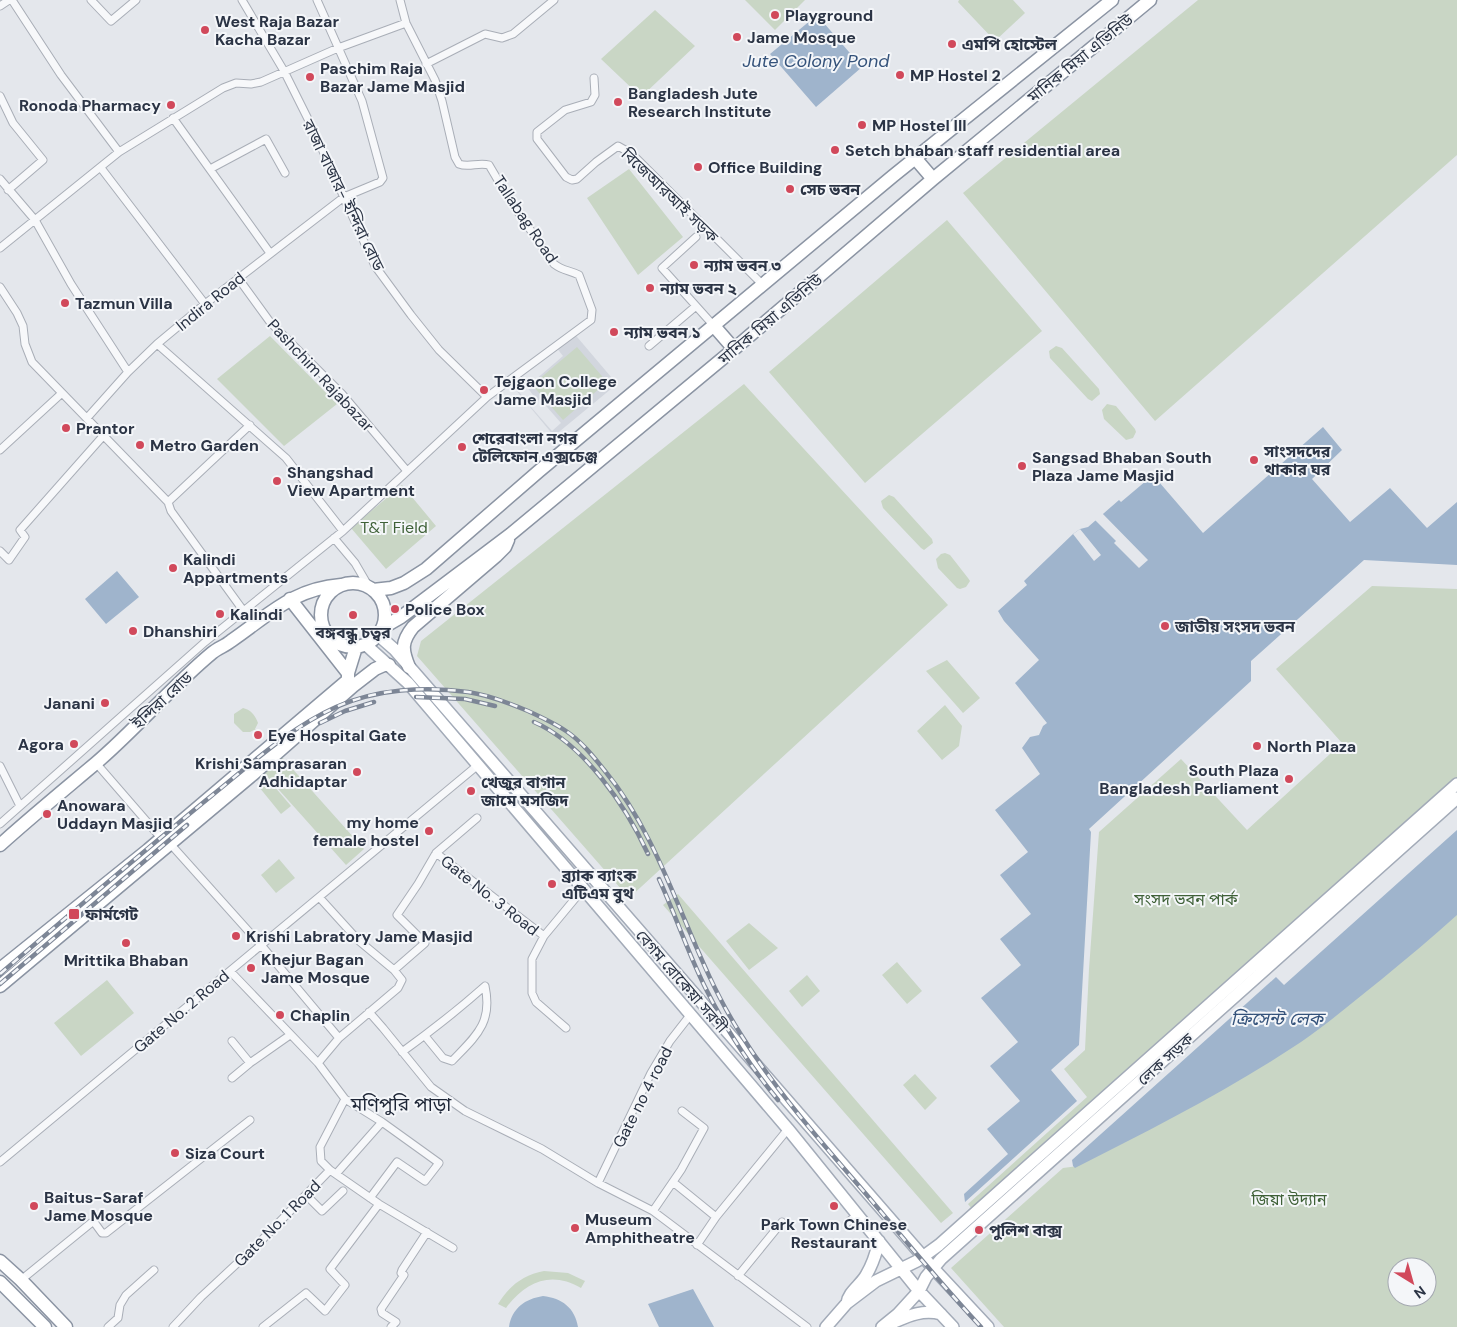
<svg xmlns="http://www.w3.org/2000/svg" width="1457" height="1327" font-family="'DM Sans','Noto Sans Bengali',sans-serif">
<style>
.built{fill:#d2d6de;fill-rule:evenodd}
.green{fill:#c9d6c5;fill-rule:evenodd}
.water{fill:#9fb4cc}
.pier{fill:#e4e7ec}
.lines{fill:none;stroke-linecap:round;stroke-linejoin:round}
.street-casing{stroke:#a9aeb7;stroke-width:9}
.primary-casing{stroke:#a3abb8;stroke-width:14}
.highway-casing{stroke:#8b94a3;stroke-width:15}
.street{stroke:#f7f8fa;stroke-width:7}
.primary{stroke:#fff;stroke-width:11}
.highway{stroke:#fff;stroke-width:12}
.rail-casing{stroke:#7d8696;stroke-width:4.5}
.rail{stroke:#f4f6f9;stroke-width:2.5;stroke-dasharray:8;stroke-linecap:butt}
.poi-dot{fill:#d1495b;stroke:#f4f6f9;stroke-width:2}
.labels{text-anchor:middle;stroke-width:4;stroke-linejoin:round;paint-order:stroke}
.poi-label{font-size:16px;font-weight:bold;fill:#2b3445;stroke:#f4f6f9;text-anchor:start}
.street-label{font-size:16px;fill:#2b3445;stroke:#f4f6f9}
.park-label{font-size:16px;fill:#3f6138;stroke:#f4f6f9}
.water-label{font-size:18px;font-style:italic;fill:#34527a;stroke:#f4f6f9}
.quarter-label{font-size:19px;fill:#1d2536;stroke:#f4f6f9}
</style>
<rect width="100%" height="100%" fill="#e4e7ec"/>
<!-- built -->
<path class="built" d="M572,331L617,384L554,436L510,383ZM556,347L563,356L527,387L533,395L526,400L512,384ZM540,399L561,423L552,431L531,407Z"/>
<!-- green -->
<path class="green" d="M745,0H805L775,30Z
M959,0H1013L1025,13L995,41L958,2Z
M1198,0H1457V155L1155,421L963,193Z
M655,10L695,46L641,97L601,59Z
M629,169L683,237L638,275L587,198Z
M947,220L1042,331L865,483L769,372Z
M270,336L337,404L284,446L217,379Z
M1056,346L1062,348L1099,389L1100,394L1092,401L1088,399L1050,358L1049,351Z
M577,347L607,382L563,420L532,385Z
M744,384L948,605L629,898L417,656L421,641Z
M1107,404L1116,406L1135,429L1136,432L1133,438L1126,440L1124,438L1104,419L1102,410Z
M402,485L436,526L386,569L351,528Z
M889,495L894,497L932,539L933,543L924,550L921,548L883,508L881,501Z
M945,553L950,555L968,578L970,581L966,587L960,589L957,588L938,568L936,559L941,554Z
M1372,586L1457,589V780L972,1209L968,1204L1087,1097L1064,1069L1085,1050L1089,969L1099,832L1181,759L1247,830L1342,743L1276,669Z
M947,660L980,698L963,713L926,671Z
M945,705L962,726L959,746L942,760L917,731Z
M243,708C251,710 255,715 258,723L255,729L258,732L257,733L254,730L250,732H243L234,723V714Z
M281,756L364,849L346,865L263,772Z
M268,779L291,806L281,814L259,787Z
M279,859L295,878L276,893L261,875Z
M678,894L953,1213L941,1223L663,905Z
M1457,912V1327H1004L951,1268L1063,1168L1078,1166ZM1397,1267H1427V1297H1397Z
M749,923L778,948L749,970L726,941Z
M897,962L922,991L907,1004L882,975Z
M807,975L820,991L802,1007L789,991Z
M107,980L134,1013L81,1056L54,1023Z
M915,1074L937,1098L925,1110L903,1085Z
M544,1271L568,1273L585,1281L581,1288C551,1270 525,1282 506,1308L498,1304C509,1286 523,1275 544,1271Z"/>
<!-- water -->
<path class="water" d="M817,15L862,67L816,107L770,54Z
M1323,427L1342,450L1312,479L1350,522L1390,488L1427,528L1457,502V565L1364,560L1251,661V681L1089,829L1091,832L1079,1045L1051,1070L1077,1101L965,1202L964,1194L1008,1154L987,1129L1020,1101L990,1066L1018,1042L981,998L1021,965L1000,939L1031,914L1000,875L1028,852L995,810L1040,774L1022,748L1030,737L1039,735L1043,726L1047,723L1015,683L1039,660L1004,621L998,611L1027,585L1024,581L1073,534L1080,529L1088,527L1119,500L1121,502L1153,475L1203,533Z
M117,571L139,597L106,624L85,599Z
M1457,830V915C1433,937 1407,958 1382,979C1355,1000 1329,1023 1301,1042C1229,1090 1152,1129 1075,1168L1073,1166L1072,1160L1276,977L1284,985Z
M693,1289L714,1327H659L648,1304Z
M543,1296C562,1298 575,1308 578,1327H509C512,1308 525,1299 543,1296Z"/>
<!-- pier -->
<path class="pier" d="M1101,512L1148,560L1139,568L1114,543L1116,541L1094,519Z
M1080,529L1101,555L1094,561L1073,534Z"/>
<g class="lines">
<!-- street casing -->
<g class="street-casing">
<path id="street" d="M12,0L61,75L119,152
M91,0L111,21L136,0
M400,0L406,23L435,80L442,101L455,157L459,164C469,168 478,162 489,165L509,199L554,264C563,271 569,270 579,275L592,310L591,320L487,397
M0,6L9,0
M426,64L485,34L502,38L513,34L554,0
M594,78L595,95L591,102L565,110L537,132V139L566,177L572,180L577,179L596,162L618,146L632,154L763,285
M0,96L13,123L43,160L8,190
M173,118L270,253
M101,168L205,304
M210,169L266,139L285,173
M0,179L35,220L71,284L128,372
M696,237L662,268L714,326
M0,248L119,152L223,88L236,83L251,84L261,82L338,48L406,23
M238,278L270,322L342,394L407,471
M0,287L17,313L23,326L25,344L32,362L168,502L171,511L253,624
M157,344L286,458L343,531
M649,346L696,306
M87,418L128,372L157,344L205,304L344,197L380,182L383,178L362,101L317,0
M0,450L62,393
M168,502L250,425
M334,538L355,563L369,587
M0,551L9,560L25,537L20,530L104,435
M96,763L161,838L174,848L261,945L339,1038L318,1063L345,1099L320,1147L321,1161L330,1170L259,1243L201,1297L173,1327
M0,766L20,806
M0,824L205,642L343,531L487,397L439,350L411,315L375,266L313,129L284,71L242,0
M436,853L544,936L583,889
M319,897L358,940L394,970L402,980L398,988L339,1038
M544,936L532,959V993L536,1002L566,1028
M394,970L425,943L397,915L418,884L436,853L477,818
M230,971L318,1063
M369,1012L383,1028L431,1087L465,1111L542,1149L598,1183L653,1211L807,1327
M232,1041L250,1063
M402,1052C431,1031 458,1010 485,986C493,1023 476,1036 452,1061L443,1058L425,1036
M232,1078L250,1063L290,1035
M345,1099L382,1122L439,1163L425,1181L397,1162L370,1198
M0,1162L478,765
M330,1170L379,1204L453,1248
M336,1174L382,1122
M673,1182L716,1217
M598,1183L651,1073L670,1041L691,1014
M306,1195L322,1211L343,1191
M653,1211L681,1170L704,1128L682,1111
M847,1223L857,1215
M697,1245L716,1217L788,1129
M738,1276L782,1222
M21,1280L91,1223L94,1222L102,1233H106L250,1120
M108,1327L118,1318L120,1305L126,1295L154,1270
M263,1327L306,1293L325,1311L345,1285L330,1269L379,1204
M391,1327L396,1322L382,1313L381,1309L404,1275L401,1273L402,1270L427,1232"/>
</g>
<!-- primary casing -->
<g class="primary-casing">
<path id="primary" d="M378,635L394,649L933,1268L988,1327
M366,645L408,683L788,1129L919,1291L953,1327
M847,1303L876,1281L917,1261L939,1245L1457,784
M892,1323C908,1316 923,1309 941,1314
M826,1327L847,1303C848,1293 859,1286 865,1277C872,1266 876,1254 879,1241
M882,1327L898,1314L919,1291L926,1277L941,1259L1457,798"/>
</g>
<!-- highway casing -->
<g class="highway-casing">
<path id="highway" d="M915,158L933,179
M714,326L734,349
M321 615a32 32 0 1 1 64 0a32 32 0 1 1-64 0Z
M373,590L391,588L404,583L426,569L539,471L893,176L1112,0
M290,599L348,673
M382,628L401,617L511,534L734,349L933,179L1150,0
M409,667C402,650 401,642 413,627L496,556L505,547L508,540
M0,845C31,817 64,790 96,763C136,729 171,687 212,653C218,648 225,646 231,641C269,615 292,589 341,585
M0,969L148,850L348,680V673L356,647
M0,986L252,775L353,686L375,669L384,665H389
M0,1261L21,1280L66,1327
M0,1282L45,1327"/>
</g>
<!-- street -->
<use href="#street" class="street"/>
<!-- primary -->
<use href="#primary" class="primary"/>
<!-- highway -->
<use href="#highway" class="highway"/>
<!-- rail casing -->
<g class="rail-casing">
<path id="rail" d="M416,697L465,699L495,706
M534,722C584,744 626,806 648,854
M320,723L345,711L374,702
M659,879C675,914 687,950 704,985C724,1026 749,1065 778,1100
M0,974C70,914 139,855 210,797C250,765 289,728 336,707C376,689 425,686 468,692C489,695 509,703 528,711C541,717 554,723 566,731C581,741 593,756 605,771C668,848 687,950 740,1033C776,1091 821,1142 866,1194C904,1239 941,1284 981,1327
M0,984L187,825"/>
</g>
<!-- rail -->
<use href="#rail" class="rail"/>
</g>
<!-- markers -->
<g class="poi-dot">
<circle cx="775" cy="15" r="5"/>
<circle cx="205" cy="30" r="5"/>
<circle cx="737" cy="37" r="5"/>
<circle cx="952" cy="44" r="5"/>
<circle cx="900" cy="75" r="5"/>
<circle cx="310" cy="77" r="5"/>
<circle cx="618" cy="102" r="5"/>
<circle cx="171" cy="105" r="5"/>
<circle cx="862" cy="125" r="5"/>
<circle cx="835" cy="150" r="5"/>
<circle cx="698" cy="167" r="5"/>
<circle cx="790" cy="189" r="5"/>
<circle cx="694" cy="265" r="5"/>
<circle cx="650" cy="288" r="5"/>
<circle cx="65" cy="303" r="5"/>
<circle cx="614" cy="332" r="5"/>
<circle cx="484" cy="390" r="5"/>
<circle cx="66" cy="428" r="5"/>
<circle cx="140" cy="445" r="5"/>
<circle cx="462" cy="447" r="5"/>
<circle cx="1254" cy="460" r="5"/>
<circle cx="1022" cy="466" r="5"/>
<circle cx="277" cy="481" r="5"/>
<circle cx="173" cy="568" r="5"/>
<circle cx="395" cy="609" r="5"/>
<circle cx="220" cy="614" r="5"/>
<circle cx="353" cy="615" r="5"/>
<circle cx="1165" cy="626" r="5"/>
<circle cx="133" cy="631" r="5"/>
<circle cx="105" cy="703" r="5"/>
<circle cx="258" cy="735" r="5"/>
<circle cx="74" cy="744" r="5"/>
<circle cx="1257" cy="746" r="5"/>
<circle cx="357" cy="772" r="5"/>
<circle cx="1289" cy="779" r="5"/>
<circle cx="471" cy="791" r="5"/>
<circle cx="47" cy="814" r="5"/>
<circle cx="429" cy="831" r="5"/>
<circle cx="552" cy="884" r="5"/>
<rect x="68" y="908" width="12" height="12" rx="2.5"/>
<circle cx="236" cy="936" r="5"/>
<circle cx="126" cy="943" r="5"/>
<circle cx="251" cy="968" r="5"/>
<circle cx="280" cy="1015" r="5"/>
<circle cx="175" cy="1153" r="5"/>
<circle cx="34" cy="1206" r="5"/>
<circle cx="834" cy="1206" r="5"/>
<circle cx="575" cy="1228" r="5"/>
<circle cx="979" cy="1230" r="5"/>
</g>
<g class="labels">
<!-- poi labels -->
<g class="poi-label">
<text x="785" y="21">Playground</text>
<text x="215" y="27">West Raja Bazar<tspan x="215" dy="18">Kacha Bazar</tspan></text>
<text x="747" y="43">Jame Mosque</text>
<text x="962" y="50">এমপি হোস্টেল</text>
<text x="320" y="74">Paschim Raja<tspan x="320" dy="18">Bazar Jame Masjid</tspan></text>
<text x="910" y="81">MP Hostel 2</text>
<text x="628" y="99">Bangladesh Jute<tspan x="628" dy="18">Research Institute</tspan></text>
<text x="161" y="111" text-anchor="end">Ronoda Pharmacy</text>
<text x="872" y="131">MP Hostel III</text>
<text x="845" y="156">Setch bhaban staff residential area</text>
<text x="708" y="173">Office Building</text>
<text x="800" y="195">সেচ ভবন</text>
<text x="704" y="271">ন্যাম ভবন ৩</text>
<text x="660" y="294">ন্যাম ভবন ২</text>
<text x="75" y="309">Tazmun Villa</text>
<text x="624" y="338">ন্যাম ভবন ১</text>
<text x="494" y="387">Tejgaon College<tspan x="494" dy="18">Jame Masjid</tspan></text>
<text x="76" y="434">Prantor</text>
<text x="472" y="444">শেরেবাংলা নগর<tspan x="472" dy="18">টেলিফোন এক্সচেঞ্জ</tspan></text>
<text x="150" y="451">Metro Garden</text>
<text x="1264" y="457">সাংসদদের<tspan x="1264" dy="18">থাকার ঘর</tspan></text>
<text x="1032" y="463">Sangsad Bhaban South<tspan x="1032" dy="18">Plaza Jame Masjid</tspan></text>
<text x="287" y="478">Shangshad<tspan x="287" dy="18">View Apartment</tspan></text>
<text x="183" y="565">Kalindi<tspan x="183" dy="18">Appartments</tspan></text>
<text x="405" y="615">Police Box</text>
<text x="230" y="620">Kalindi</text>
<text x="1175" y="632">জাতীয় সংসদ ভবন</text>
<text x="143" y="637">Dhanshiri</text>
<text x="353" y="638" text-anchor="middle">বঙ্গবন্ধু চত্বর</text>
<text x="95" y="709" text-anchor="end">Janani</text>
<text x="268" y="741">Eye Hospital Gate</text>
<text x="64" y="750" text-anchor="end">Agora</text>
<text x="1267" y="752">North Plaza</text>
<text x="347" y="769" text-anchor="end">Krishi Samprasaran<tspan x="347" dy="18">Adhidaptar</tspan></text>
<text x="1279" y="776" text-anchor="end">South Plaza<tspan x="1279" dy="18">Bangladesh Parliament</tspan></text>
<text x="481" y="788">খেজুর বাগান<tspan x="481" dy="18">জামে মসজিদ</tspan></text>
<text x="57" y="811">Anowara<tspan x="57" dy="18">Uddayn Masjid</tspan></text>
<text x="419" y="828" text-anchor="end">my home<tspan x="419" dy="18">female hostel</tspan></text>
<text x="562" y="881">ব্র্যাক ব্যাংক<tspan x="562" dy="18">এটিএম বুথ</tspan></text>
<text x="85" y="920">ফার্মগেট</text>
<text x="246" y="942">Krishi Labratory Jame Masjid</text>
<text x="261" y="965">Khejur Bagan<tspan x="261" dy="18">Jame Mosque</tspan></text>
<text x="126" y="966" text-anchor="middle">Mrittika Bhaban</text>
<text x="290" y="1021">Chaplin</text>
<text x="185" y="1159">Siza Court</text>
<text x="44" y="1203">Baitus-Saraf<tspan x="44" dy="18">Jame Mosque</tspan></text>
<text x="585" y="1225">Museum<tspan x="585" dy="18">Amphitheatre</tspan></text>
<text x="834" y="1230" text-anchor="middle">Park Town Chinese<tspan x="834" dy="18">Restaurant</tspan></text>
<text x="989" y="1236">পুলিশ বাক্স</text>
</g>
<!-- street labels -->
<g class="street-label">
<text transform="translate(1080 58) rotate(-39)" y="6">মানিক মিয়া এভিনিউ</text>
<text transform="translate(344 195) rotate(64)" y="6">রাজা বাজার- ইন্দিরা রোড</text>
<text transform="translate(670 195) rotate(44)" y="6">বিজেআরআই সড়ক</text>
<text transform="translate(526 219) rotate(56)" y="6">Tallabag Road</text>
<text transform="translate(210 301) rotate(-39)" y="6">Indira Road</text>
<text transform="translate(770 319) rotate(-40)" y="6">মানিক মিয়া এভিনিউ</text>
<text transform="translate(321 375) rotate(47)" y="6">Pashchim Rajabazar</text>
<text transform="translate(162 700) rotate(-43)" y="6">ইন্দিরা রোড</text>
<text transform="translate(490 895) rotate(38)" y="6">Gate No. 3 Road</text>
<text transform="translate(682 981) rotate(49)" y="6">বেগম রোকেয়া সরণী</text>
<text transform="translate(181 1011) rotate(-40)" y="6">Gate No. 2 Road</text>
<text transform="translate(1165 1059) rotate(-42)" y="6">লেক সড়ক</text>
<text transform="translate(642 1097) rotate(-63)" y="6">Gate no 4 road</text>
<text transform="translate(277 1223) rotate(-45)" y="6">Gate No. 1 Road</text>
</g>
<!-- park labels -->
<g class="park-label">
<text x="394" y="533">T&amp;T Field</text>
<text x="1186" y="905">সংসদ ভবন পার্ক</text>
<text x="1289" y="1205">জিয়া উদ্যান</text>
</g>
<!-- water labels -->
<g class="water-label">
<text x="816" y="67">Jute Colony Pond</text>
<text x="1277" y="1025">ক্রিসেন্ট লেক</text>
</g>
<!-- quarter labels -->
<g class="quarter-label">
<text x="401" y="1111">মণিপুরি পাড়া</text>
</g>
</g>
<!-- north arrow -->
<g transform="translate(1412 1282) rotate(143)"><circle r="24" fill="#f4f6f9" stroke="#a4a8b1"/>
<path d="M0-4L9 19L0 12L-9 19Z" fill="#d1495b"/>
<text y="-8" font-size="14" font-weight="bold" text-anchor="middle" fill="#2b3445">N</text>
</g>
</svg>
